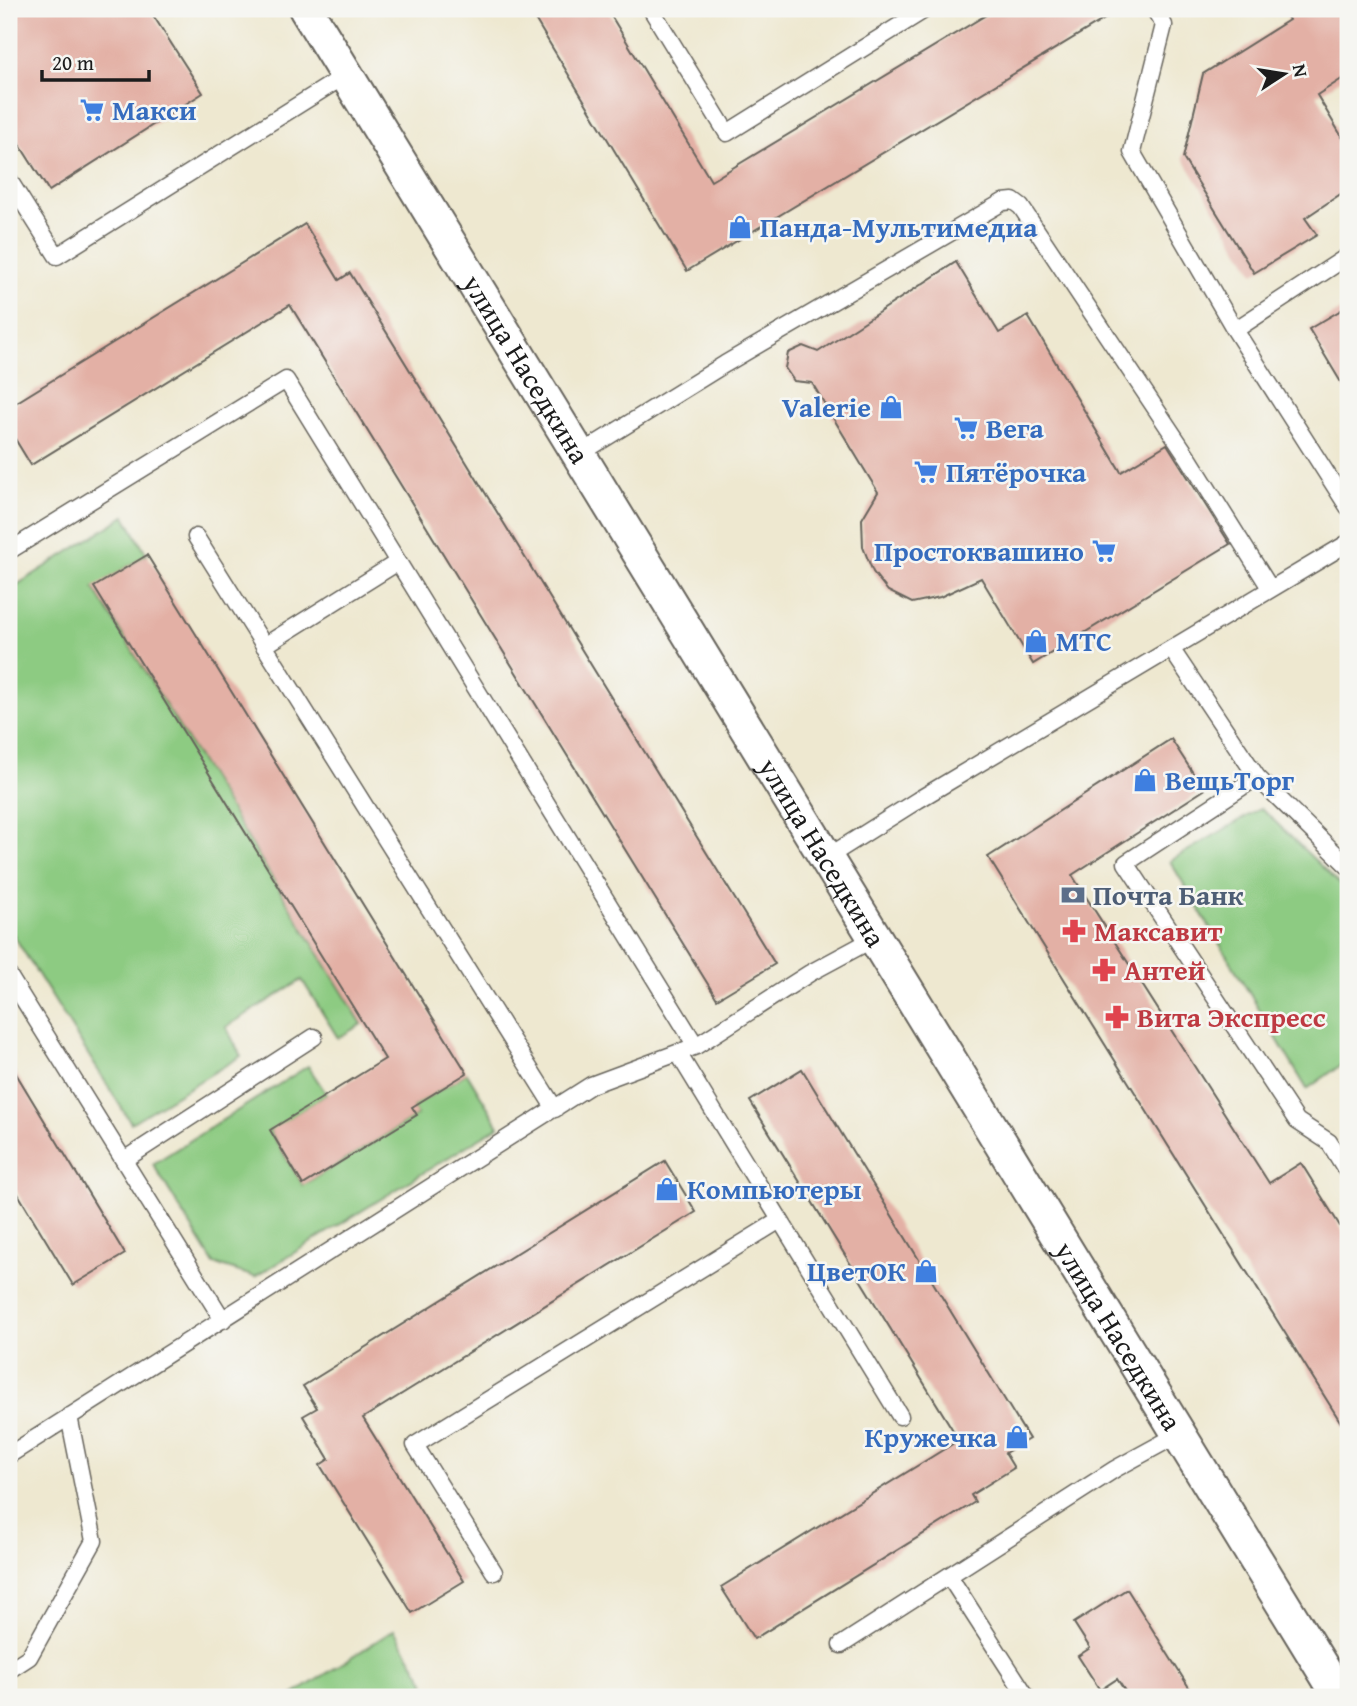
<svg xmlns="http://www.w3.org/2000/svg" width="1357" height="1706" font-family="'Gentium Book Plus',serif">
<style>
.green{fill:#8dcb82;stroke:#54744f;stroke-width:2}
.building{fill:#e3b0a5}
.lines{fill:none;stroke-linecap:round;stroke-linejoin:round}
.service-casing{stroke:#66635b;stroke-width:19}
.minor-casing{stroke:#66635b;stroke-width:37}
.service{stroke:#fff;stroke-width:16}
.minor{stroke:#fff;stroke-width:33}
.labels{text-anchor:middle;stroke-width:5;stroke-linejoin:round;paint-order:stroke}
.shop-label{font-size:28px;font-weight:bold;fill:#366cbe;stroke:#f6f6f2;text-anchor:start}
.street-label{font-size:28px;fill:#1c1c1c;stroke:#f6f6f2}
.service-label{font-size:28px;font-weight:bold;fill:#4e5e75;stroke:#f6f6f2;text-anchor:start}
.health-label{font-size:28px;font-weight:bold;fill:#be3a42;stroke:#f6f6f2;text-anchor:start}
</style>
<rect width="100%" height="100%" fill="#f6f6f2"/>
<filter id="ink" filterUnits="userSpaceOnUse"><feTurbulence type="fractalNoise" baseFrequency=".0143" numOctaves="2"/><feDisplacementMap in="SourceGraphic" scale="14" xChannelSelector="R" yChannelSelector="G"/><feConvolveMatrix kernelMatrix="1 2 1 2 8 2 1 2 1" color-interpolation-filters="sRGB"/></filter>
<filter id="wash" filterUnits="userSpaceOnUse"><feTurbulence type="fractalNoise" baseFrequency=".00686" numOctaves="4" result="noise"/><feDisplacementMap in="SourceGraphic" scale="28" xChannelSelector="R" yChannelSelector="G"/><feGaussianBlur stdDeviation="1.57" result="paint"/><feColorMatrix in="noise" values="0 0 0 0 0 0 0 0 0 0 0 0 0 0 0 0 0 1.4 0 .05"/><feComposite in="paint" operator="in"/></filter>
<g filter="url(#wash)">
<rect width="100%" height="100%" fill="#eee8d0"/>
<!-- green -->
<path class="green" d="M125,516L147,555L94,588L362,1024L338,1038L302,980L226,1027L241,1056L131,1123L9,928V590Z
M1261,808L1348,892V1060L1307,1089L1170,861Z
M308,1066L327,1095L270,1131L303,1185L417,1115L412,1107L467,1073L499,1126L255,1277L214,1264L153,1164Z
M394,1630L426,1683L403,1697H290Z"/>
<g id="blocks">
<!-- building -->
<path class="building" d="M9,9H149L203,93L49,191L9,128Z
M529,9H607L711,181L996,9H1121L687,271Z
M1283,9H1348V75L1317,95L1348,147V189L1305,218L1317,235L1254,273L1183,158L1203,74L1289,20Z
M305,224L339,280L350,273L775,964L717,999L290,305L31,465L9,429V407Z
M956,262L999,333L1028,316L1121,472L1167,444L1230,544L1033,664L981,578L940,597L912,603L888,591L873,572L863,547L862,519L878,492L812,383L794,381L785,368L788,353L803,346L818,352Z
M1348,306V394L1309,329Z
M147,555L467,1073L412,1107L417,1115L303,1185L270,1130L385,1059L94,587Z
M1171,739L1204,790L1072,875L1269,1183L1301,1163L1348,1239V1434L988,857Z
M9,1062L125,1254L73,1285L9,1179Z
M802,1069L1029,1439L1005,1453L1014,1468L971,1495L975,1502L754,1639L721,1587L959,1440L750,1101Z
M665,1161L696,1212L363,1418L464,1581L412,1613L320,1465L329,1459L303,1416L317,1408L303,1386Z
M1127,1589L1195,1697H1129L1117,1679L1100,1690L1078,1656L1090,1648L1074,1623Z"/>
</g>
</g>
<g filter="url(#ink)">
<use href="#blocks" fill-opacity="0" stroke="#66635b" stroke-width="2"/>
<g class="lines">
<!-- service casing -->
<g class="service-casing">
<path id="service" d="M651,9L727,133L926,9
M1154,9L1164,25L1132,152L1235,330L1348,507
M9,180L57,256L346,75
M1235,330L1348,256
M578,455L725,364L1003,202L1013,201L1021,207L1188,457L1270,588
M196,537L555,1109
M9,551L286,380L696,1046
M264,646L398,562
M1172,650L1257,777L1126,863L1297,1121L1329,1142L1348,1173
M1257,777L1348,866
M826,858L918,800L1348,543
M9,976L223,1320
M678,1053L900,1416
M124,1160L314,1037
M9,1455L591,1085L696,1046L810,973L875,938
M494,1572L415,1445L780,1220
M949,1576L1027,1697
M841,1645L1115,1469L1179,1434
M9,1670L29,1657L94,1541L69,1416"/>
</g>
<!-- minor casing -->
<g class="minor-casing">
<g id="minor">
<path id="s1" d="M306,9L1340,1697"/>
</g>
</g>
<!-- service -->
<use href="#service" class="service"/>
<!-- minor -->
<use href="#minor" class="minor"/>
</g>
</g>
<!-- icons -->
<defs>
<g id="supermarket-bare" transform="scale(1.89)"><path d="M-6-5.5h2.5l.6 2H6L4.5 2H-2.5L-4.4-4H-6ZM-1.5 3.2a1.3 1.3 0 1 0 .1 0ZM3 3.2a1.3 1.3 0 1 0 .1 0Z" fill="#3f7fe0" stroke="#f6f6f2" stroke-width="2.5" paint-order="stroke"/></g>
<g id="shop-bare" transform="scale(1.89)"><path d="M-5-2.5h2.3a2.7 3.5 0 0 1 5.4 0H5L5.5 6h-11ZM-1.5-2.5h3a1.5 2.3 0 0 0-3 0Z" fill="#3f7fe0" stroke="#f6f6f2" stroke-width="2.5" paint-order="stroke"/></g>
<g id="bank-bare" transform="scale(1.89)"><path d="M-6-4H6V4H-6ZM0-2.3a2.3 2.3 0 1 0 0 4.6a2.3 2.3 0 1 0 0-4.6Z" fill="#5c6f8a" stroke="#f6f6f2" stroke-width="2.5" paint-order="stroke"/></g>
<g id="pharmacy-bare" transform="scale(1.89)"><path d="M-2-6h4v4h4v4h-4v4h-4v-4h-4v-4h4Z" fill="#e0444e" stroke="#f6f6f2" stroke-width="2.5" paint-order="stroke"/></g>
</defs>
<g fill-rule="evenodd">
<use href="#supermarket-bare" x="92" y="110"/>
<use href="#shop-bare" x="740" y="227"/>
<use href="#shop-bare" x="891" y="407"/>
<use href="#supermarket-bare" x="966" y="428"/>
<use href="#supermarket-bare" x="926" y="472"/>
<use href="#supermarket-bare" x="1104" y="551"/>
<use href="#shop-bare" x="1036" y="641"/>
<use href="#shop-bare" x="1145" y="780"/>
<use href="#bank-bare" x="1073" y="895"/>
<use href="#pharmacy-bare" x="1074" y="931"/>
<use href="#pharmacy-bare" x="1104" y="970"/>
<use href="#pharmacy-bare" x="1117" y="1017"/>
<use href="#shop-bare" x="667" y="1189"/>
<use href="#shop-bare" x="926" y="1271"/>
<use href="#shop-bare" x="1017" y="1437"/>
</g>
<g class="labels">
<!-- shop labels -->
<g class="shop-label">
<text x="112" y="120">Макси</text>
<text x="760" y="237">Панда-Мультимедиа</text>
<text x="871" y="417" text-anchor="end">Valerie</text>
<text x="986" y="438">Вега</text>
<text x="946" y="482">Пятёрочка</text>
<text x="1084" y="561" text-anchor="end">Простоквашино</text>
<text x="1056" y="651">МТС</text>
<text x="1165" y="790">ВещьТорг</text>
<text x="687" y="1199">Компьютеры</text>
<text x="906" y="1281" text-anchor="end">ЦветОК</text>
<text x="997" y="1447" text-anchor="end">Кружечка</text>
</g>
<!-- street labels -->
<g class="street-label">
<text dy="10" stroke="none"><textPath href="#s1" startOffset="422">улица Наседкина</textPath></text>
<text dy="10" stroke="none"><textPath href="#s1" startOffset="989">улица Наседкина</textPath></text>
<text dy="10" stroke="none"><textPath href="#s1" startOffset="1556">улица Наседкина</textPath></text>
</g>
<!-- service labels -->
<g class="service-label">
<text x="1093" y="905">Почта Банк</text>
</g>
<!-- health labels -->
<g class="health-label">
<text x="1094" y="941">Максавит</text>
<text x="1124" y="980">Антей</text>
<text x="1137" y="1027">Вита Экспресс</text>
</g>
</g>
<!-- margin -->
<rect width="1357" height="1706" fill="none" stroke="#f6f6f2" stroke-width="35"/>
<!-- north arrow -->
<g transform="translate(1284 74) rotate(78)" stroke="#f6f6f2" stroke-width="5" paint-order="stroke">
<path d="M0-5L12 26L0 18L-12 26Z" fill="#1c1c1c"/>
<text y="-10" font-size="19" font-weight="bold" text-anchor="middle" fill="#1c1c1c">N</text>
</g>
<!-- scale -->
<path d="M42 70v10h107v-10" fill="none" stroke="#1c1c1c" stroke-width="3.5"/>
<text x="52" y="70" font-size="21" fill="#1c1c1c" stroke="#f6f6f2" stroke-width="5" paint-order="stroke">20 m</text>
</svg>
